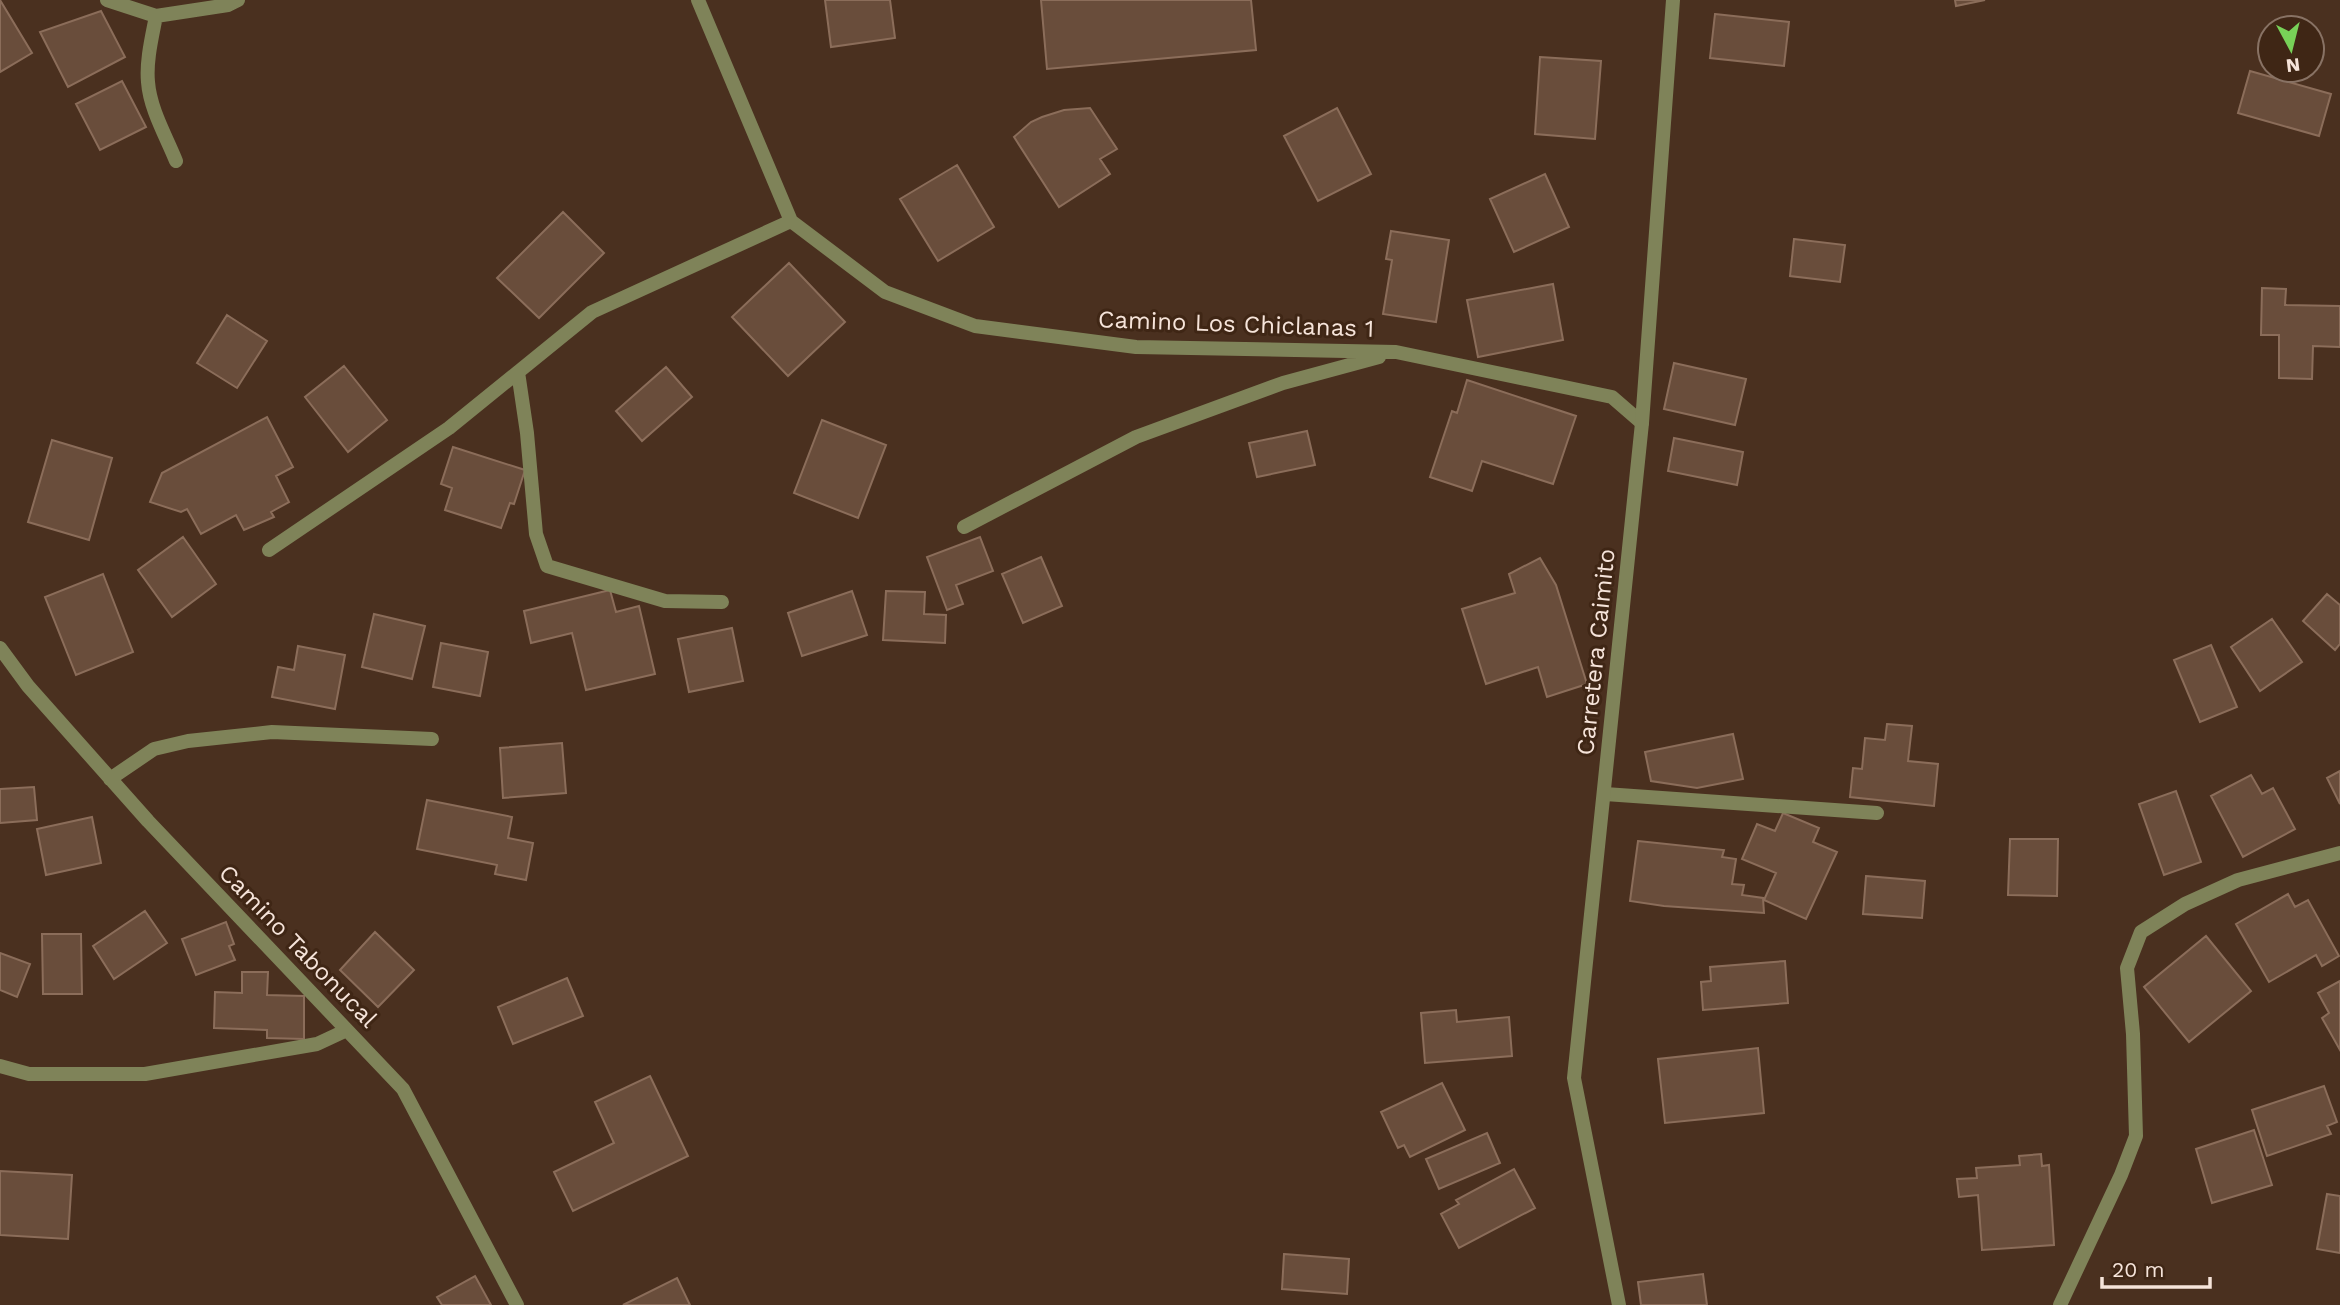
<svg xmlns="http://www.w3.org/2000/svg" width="2340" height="1305" font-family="'Work Sans',sans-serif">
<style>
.building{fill:#694d3b;stroke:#8b6d5a;stroke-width:2}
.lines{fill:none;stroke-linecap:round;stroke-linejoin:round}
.minor{stroke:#7f8359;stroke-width:14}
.tertiary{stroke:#7f8359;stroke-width:14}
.labels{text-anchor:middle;stroke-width:6;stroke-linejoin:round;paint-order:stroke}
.street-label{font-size:24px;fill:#f6e4da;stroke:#3f2615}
</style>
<rect width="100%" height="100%" fill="#4a301f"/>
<!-- building -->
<path class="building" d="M0,0L32,53L0,72Z
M825,0H890L895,38L831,47Z
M1041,0H1251L1256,50L1047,69Z
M1955,0H1985L1956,6Z
M101,11L125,57L68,87L40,32Z
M1715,14L1789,22L1784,66L1710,58Z
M1540,57L1601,61L1595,139L1535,134Z
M2250,71L2331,94L2319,136L2238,113Z
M122,81L146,127L100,150L76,104Z
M1090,108L1117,149L1100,159L1110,174L1059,207L1014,137L1031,122L1042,117L1064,110Z
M1337,108L1371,174L1318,201L1284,136Z
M957,165L994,227L938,261L900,199Z
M1545,174L1569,227L1514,252L1490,199Z
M563,212L604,253L539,318L497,278Z
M1391,231L1449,240L1436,322L1383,314L1392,260L1386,259Z
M1794,239L1845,245L1840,282L1790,276Z
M789,263L845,322L788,376L732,317Z
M1553,284L1563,340L1478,357L1467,300Z
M2262,288L2286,289L2285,305L2340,306V347L2313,346L2312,379L2279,378V335H2261Z
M227,315L267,341L237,388L197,363Z
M1674,363L1746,379L1735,425L1664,409Z
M344,366L387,420L348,452L305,397Z
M666,367L692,397L642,441L616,411Z
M1467,380L1576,416L1553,484L1482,461L1472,491L1430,477L1452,411L1457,413Z
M267,417L293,467L276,476L289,502L271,512L274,517L244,530L236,515L201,534L187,509L181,512L150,502L162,473Z
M822,420L886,445L858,518L794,493Z
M1307,431L1315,465L1257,477L1249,443Z
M1674,438L1743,452L1737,485L1668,471Z
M52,440L112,458L89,540L28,522Z
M453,447L525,470L514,504L510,503L501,528L445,510L452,488L441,484Z
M183,537L216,584L172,617L138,570Z
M980,537L993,571L956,585L963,604L947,610L927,557Z
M1041,557L1062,606L1023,623L1002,574Z
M1540,558L1556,585L1587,684L1547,697L1538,667L1486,684L1462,609L1515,593L1509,574Z
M103,574L133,652L76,675L45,597Z
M610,590L616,612L639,606L655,674L586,690L572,633L531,643L524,611Z
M852,591L867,635L802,656L788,613Z
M886,591L925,592L924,614L946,615L945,643L883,640Z
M2327,594L2340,605V644L2335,650L2303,621Z
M374,614L425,626L412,679L362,667Z
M2272,619L2302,662L2260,691L2231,647Z
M732,628L743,681L689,692L678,639Z
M441,643L488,652L480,696L433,687Z
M2211,645L2237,707L2200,722L2174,660Z
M298,646L345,655L335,709L272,697L278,667L294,670Z
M1887,724L1912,726L1908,761L1938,764L1934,806L1850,797L1853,768L1862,769L1865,738L1885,740Z
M1733,734L1743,779L1697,788L1651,781L1645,752Z
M562,743L566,793L503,798L500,748Z
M2340,771V804L2327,778Z
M2251,775L2262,794L2273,788L2295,829L2243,857L2211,796Z
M34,787L37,820L0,823V789Z
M2176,791L2201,862L2164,875L2139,804Z
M427,800L512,817L508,838L533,843L526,880L495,874L497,865L417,849Z
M1783,813L1819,828L1813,842L1837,852L1806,919L1764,900L1776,873L1742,859L1757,824L1775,831Z
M92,817L101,863L46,875L37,829Z
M2010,839H2058L2057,896L2008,895Z
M1638,841L1724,850L1722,857L1736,859L1732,884L1744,885L1742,895L1763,898L1764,913L1664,906L1630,901Z
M1866,876L1925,881L1922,918L1863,914Z
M2288,894L2295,907L2308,900L2339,956L2322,966L2316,955L2269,982L2236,924Z
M145,911L167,943L114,979L93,946Z
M226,922L234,944L229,946L235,960L196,975L182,939Z
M375,932L414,970L378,1007L340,970Z
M42,934H81L82,994H43Z
M2206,936L2251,991L2189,1042L2144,987Z
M0,953L30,964L17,997L0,990Z
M1785,961L1788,1003L1703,1010L1701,982L1711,981L1710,967Z
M242,972H268L267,995L304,996V1039L267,1038V1030L214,1028L215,992L242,993Z
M567,978L583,1016L513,1044L498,1007Z
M2340,981V1050L2322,1018L2329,1013L2318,993Z
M1456,1010L1457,1022L1509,1017L1512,1056L1425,1063L1421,1013Z
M1758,1048L1764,1113L1665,1123L1658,1059Z
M650,1076L688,1156L573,1211L554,1172L614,1143L595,1102Z
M1442,1083L1465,1130L1410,1157L1404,1145L1398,1148L1381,1112Z
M2324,1086L2337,1122L2327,1126L2331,1134L2267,1156L2252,1110Z
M2254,1130L2272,1185L2212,1203L2196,1149Z
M1487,1133L1500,1163L1439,1189L1426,1159Z
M2041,1154L2042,1166L2049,1165L2054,1245L1982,1250L1978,1195L1959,1197L1957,1179L1977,1178L1976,1168L2020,1165L2019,1156Z
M1514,1169L1535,1208L1459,1248L1441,1214L1459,1204L1456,1200Z
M0,1171L72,1175L68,1239L0,1235Z
M2327,1194L2340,1196V1253L2317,1249Z
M1284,1254L1349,1259L1347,1294L1282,1289Z
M1703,1274L1707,1305H1641L1638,1282Z
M475,1276L491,1305H442L437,1297Z
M677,1278L690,1305H623Z"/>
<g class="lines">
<!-- minor -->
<path class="minor" d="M107,0L156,16L228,5L238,0
M698,0L791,221L885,292L975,326L1136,347L1396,352L1612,397L1642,423
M156,16C152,37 146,61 148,82C150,109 166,136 176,161
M518,372L527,433L536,534L547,566L665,601L722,602
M964,527L1136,437L1283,383L1379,357
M269,550L449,428L592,312L791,221
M0,648L28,686L148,821L403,1089L517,1305
M110,779L154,749L188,741L272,732L432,739
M1605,794L1877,813
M0,1066L29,1074H145L317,1044L347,1030
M2060,1305L2121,1175L2136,1136L2133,1034L2127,968L2141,932L2185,904L2238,880L2340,853"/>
<!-- tertiary -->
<path class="tertiary" d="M1619,1305L1574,1078L1642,423L1673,0"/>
</g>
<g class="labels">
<!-- street labels -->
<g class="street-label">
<text transform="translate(1236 324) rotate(2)" y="8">Camino Los Chiclanas 1</text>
<text transform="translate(1596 652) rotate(-84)" y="8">Carretera Caimito</text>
<text transform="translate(298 946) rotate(46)" y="8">Camino Tabonucal</text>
</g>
</g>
<!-- north arrow -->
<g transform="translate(2291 49) rotate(173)"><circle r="33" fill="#3f2615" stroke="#887264" stroke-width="2"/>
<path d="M0-5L12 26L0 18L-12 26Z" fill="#78d158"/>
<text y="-10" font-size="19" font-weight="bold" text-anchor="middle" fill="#f6e4da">N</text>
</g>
<!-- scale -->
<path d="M2102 1277v10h108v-10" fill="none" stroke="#f6e4da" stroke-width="3.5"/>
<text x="2112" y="1277" font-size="21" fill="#f6e4da" stroke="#3f2615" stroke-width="5" paint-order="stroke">20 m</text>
</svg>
